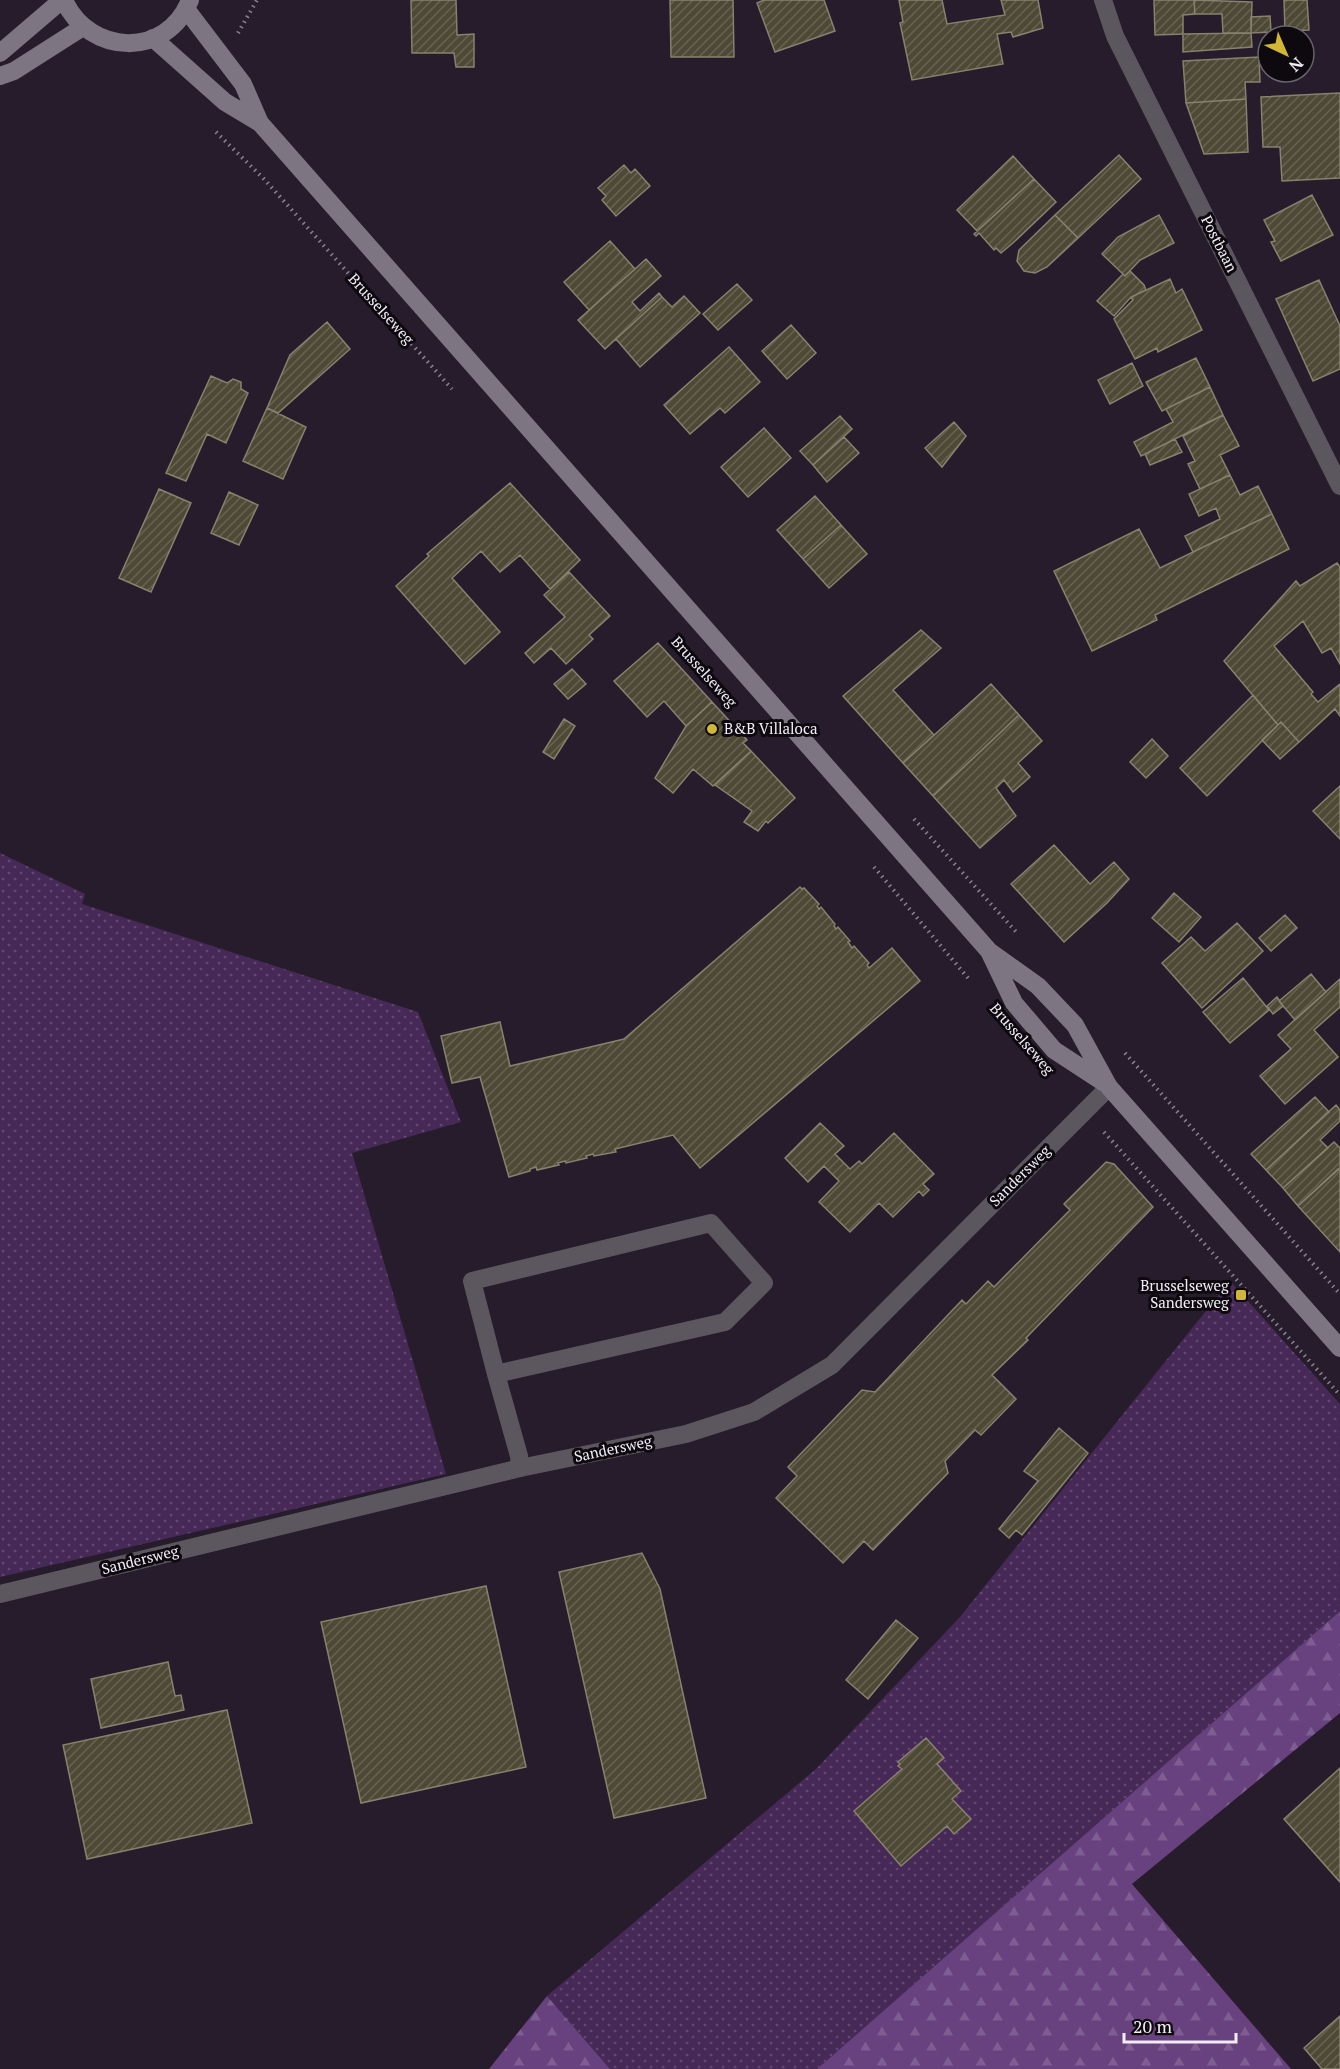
<svg xmlns="http://www.w3.org/2000/svg" width="1340" height="2069" font-family="'PT Serif',serif">
<style>
.grass{fill:url(#grass-dots)}
.forest{fill:url(#forest-firs)}
.building{fill:url(#building-hatch);stroke:#86826d;stroke-width:1.5}
.lines{fill:none;stroke-linecap:round;stroke-linejoin:round}
.path{stroke:#8b8290;stroke-width:4;stroke-dasharray:1.5 4.5;stroke-linecap:butt}
.lane{stroke:#5c575f;stroke-width:18}
.street{stroke:#5c575f;stroke-width:18}
.secondary{stroke:#7d7582;stroke-width:18}
.poi-dot{fill:#d0b836;stroke:#0d090f;stroke-width:2}
.labels{text-anchor:middle;stroke-width:6;stroke-linejoin:round;paint-order:stroke}
.street-label{font-size:15px;fill:#f3ecf7;stroke:#0d090f}
.poi-label{font-size:15px;fill:#f3ecf7;stroke:#0d090f;text-anchor:start}
</style>
<defs>
<pattern id="grass-dots" width="8" height="8" patternUnits="userSpaceOnUse" patternTransform="scale(1.5)"><rect width="8" height="8" fill="#472958"/><path d="M2 2h.1M6 6h.1" fill="none" stroke="#624871" stroke-width="1.8" stroke-linecap="round"/></pattern>
<pattern id="forest-firs" width="22" height="20" patternUnits="userSpaceOnUse" patternTransform="scale(1.5)"><rect width="22" height="20" fill="#68417f"/><path d="M5 1l3.5 6h-7zM16 11l3.5 6h-7z" fill="#7e5d92"/></pattern>
<pattern id="building-hatch" width="6" height="6" patternUnits="userSpaceOnUse" patternTransform="scale(1.5)"><rect width="6" height="6" fill="#4d4935"/><path d="M-1 1l2-2M0 6l6-6M5 7l2-2" fill="none" stroke="#676353"/></pattern>
</defs>
<rect width="100%" height="100%" fill="#261c2c"/>
<!-- grass -->
<path class="grass" d="M0,853L85,894L82,904L418,1012L461,1122L352,1153L446,1474L0,1577Z
M1230,1281L1340,1404V1611L817,2069H610L547,1996L817,1768L960,1617Z"/>
<!-- forest -->
<path class="forest" d="M1340,1611V1713L1132,1884L1291,2069H817Z
M547,1996L610,2069H489Z"/>
<!-- building -->
<path class="building" d="M411,0H456L457,35L474,34V67H456L454,53H412Z
M670,0H733L734,57H671Z
M764,0H824L835,31L775,52L757,3Z
M899,0H942L947,24L1005,15L1001,0H1038L1043,28L1013,37L1011,32L997,34L1003,64L912,80L900,23L903,22Z
M1154,0H1194L1195,14L1183,15V34L1155,35Z
M1194,0L1252,2L1251,33H1223L1222,14H1195Z
M1284,0H1307L1309,30L1285,31Z
M1270,16L1271,32L1251,33V17Z
M1251,33L1252,47L1183,52V34Z
M1259,57L1260,82H1245L1246,99L1186,103L1183,61Z
M1340,93V178L1282,181L1280,147H1263L1261,97Z
M1246,99L1248,152L1204,154L1186,103Z
M1119,155L1141,179L1078,238L1055,215Z
M1013,156L1034,179L977,231L957,210Z
M624,165L631,173L635,169L650,186L616,216L602,200L606,196L598,188Z
M1034,179L1056,202L1014,242L1001,253L996,248L994,250L979,233L976,236L974,234Z
M1312,195L1333,235L1281,261L1271,242L1275,241L1264,220Z
M1055,215L1078,238L1047,267L1035,273L1024,271L1017,261L1019,250Z
M1159,215L1174,243L1140,260L1125,276L1102,254L1118,237Z
M610,241L635,269L589,310L564,282Z
M646,259L661,276L632,302L640,311L659,293L662,297L605,349L578,320Z
M1130,271L1144,285L1146,290L1131,297L1114,316L1097,301L1123,274L1125,276Z
M1170,279L1176,293L1182,289L1202,330L1158,352L1157,348L1135,359L1114,319L1133,300L1131,297Z
M1319,280L1340,326V369L1313,381L1276,299Z
M737,284L752,300L718,330L703,314Z
M684,296L700,313L640,367L616,339L662,297L672,307Z
M327,322L350,349L278,413L267,408L290,355Z
M791,325L816,353L787,379L762,351Z
M729,347L760,382L725,413L720,408L690,434L664,405Z
M1196,358L1210,387L1162,411L1146,382Z
M1132,363L1143,386L1110,404L1098,380Z
M211,376L227,383L233,379L241,382V389L248,393L226,443L207,434L186,481L166,473Z
M1210,387L1223,415L1141,456L1134,442L1173,422L1166,409Z
M267,408L306,427L283,479L243,461Z
M1223,415L1239,446L1220,455L1230,475L1200,489L1188,464L1195,461L1183,436Z
M840,416L852,429L813,465L800,451Z
M954,422L966,436L942,467L925,448Z
M764,428L791,458L748,497L721,467Z
M844,437L859,453L827,482L813,465Z
M1175,439L1182,452L1150,465L1145,454Z
M1230,475L1240,495L1258,486L1272,514L1193,552L1185,536L1220,519L1216,508L1199,516L1189,494Z
M510,483L580,560L550,589L520,555L500,572L481,551L452,578L500,632L465,664L396,586L429,556L427,554Z
M159,489L191,503L151,592L119,578Z
M229,492L258,505L239,545L211,533Z
M815,496L841,525L803,559L777,530Z
M1272,514L1289,549L1155,615L1157,620L1092,651L1054,571L1139,529L1160,568Z
M841,525L867,554L829,588L803,559Z
M1337,563L1340,567V664L1331,648L1322,653L1303,621L1274,646L1313,692L1311,694L1318,702L1340,684V716L1335,709L1299,742L1281,722L1278,725L1224,661L1296,581L1300,586Z
M569,572L610,616L589,635L593,639L566,664L551,648L534,663L525,653L565,617L544,595Z
M921,630L941,648L893,690L934,735L903,763L843,696Z
M658,643L712,702L686,726L664,701L647,717L614,681Z
M572,669L586,684L568,699L554,684Z
M991,684L1019,715L933,796L903,763Z
M1253,695L1278,725L1207,796L1180,768Z
M712,702L747,740L743,743L751,751L713,786L693,769L673,793L655,778L686,726Z
M1019,715L1042,741L1018,763L1030,777L1013,792L1004,780L996,788L1016,816L980,848L933,796Z
M564,719L575,726L554,759L543,752Z
M1281,722L1299,742L1280,759L1262,740Z
M1152,739L1168,756L1146,778L1130,762Z
M751,751L795,798L768,823L766,821L758,831L744,822L752,811L715,785Z
M1340,786V839L1313,811Z
M1054,845L1090,884L1114,862L1129,879L1107,903L1064,942L1011,884Z
M800,887L802,889L804,888L819,904L817,906L819,909L821,907L835,924L834,926L836,929L838,927L850,941L848,942L852,948L854,946L869,963L867,965L869,968L892,948L920,981L700,1168L673,1135L615,1149L616,1152L594,1156L593,1154L586,1156L587,1158L566,1163L565,1161L558,1163L559,1165L537,1170L536,1167L530,1169V1171L509,1177L480,1077L452,1083L441,1036L500,1022L510,1066L624,1039Z
M1174,893L1201,917L1179,942L1152,918Z
M1285,915L1297,928L1271,951L1259,938Z
M1237,923L1263,951L1202,1008L1162,963L1191,937L1205,951Z
M1311,974L1326,992L1295,1020L1279,1001Z
M1243,978L1269,1010L1230,1043L1203,1012Z
M1340,979V1007L1314,1030L1338,1057L1285,1104L1260,1076L1291,1049L1278,1035Z
M1277,997L1283,1006L1273,1014L1267,1006Z
M1315,1097L1329,1112L1266,1170L1251,1154Z
M1336,1105L1340,1110V1121L1320,1140L1328,1148L1283,1188L1266,1170Z
M820,1123L844,1146L835,1154L850,1169L859,1161L862,1164L894,1133L934,1174L923,1184L929,1190L923,1196L919,1191L893,1217L879,1203L850,1232L819,1202L839,1181L824,1166L808,1182L785,1158Z
M1334,1142L1340,1148V1168L1298,1206L1283,1188Z
M1106,1162L1114,1164L1153,1207L1026,1338L1028,1340L992,1375L1016,1399L981,1435L975,1430L945,1461L948,1473L873,1550L864,1541L843,1563L776,1498L797,1476L788,1467L862,1390L875,1392L962,1300L966,1304L988,1281L994,1287L1070,1210L1064,1204Z
M1338,1169L1340,1171V1252L1298,1206Z
M1059,1428L1088,1453L1022,1535L1016,1530L1009,1538L999,1529L1038,1481L1024,1471Z
M642,1553L660,1589L706,1798L614,1818L559,1572Z
M486,1586L526,1767L361,1803L321,1622Z
M896,1620L918,1638L868,1699L846,1680Z
M168,1662L175,1696L181,1695L184,1710L101,1728L91,1679Z
M227,1710L252,1823L87,1859L63,1745Z
M926,1738L944,1758L937,1764L961,1791L952,1799L971,1819L954,1834L947,1826L901,1866L854,1811L902,1769L898,1766L900,1764L898,1762Z
M1340,1768V1882L1284,1819Z
M1340,2016V2069H1322L1304,2048Z"/>
<g class="lines">
<!-- path -->
<path class="path" d="M238,33L257,0
M216,132L265,180L452,389
M914,819L1018,934
M874,867L968,978
M1125,1053L1340,1294
M1104,1132L1340,1395"/>
<!-- lane -->
<path class="lane" d="M496,1374L472,1281L711,1223L764,1283L725,1322L496,1374L519,1456L520,1468"/>
<!-- street -->
<path class="street" d="M1103,0L1115,36L1340,486
M0,1594L520,1468L686,1434L754,1412L832,1365L1109,1087"/>
<!-- secondary -->
<path class="secondary" d="M64,0C89,56 167,59 190,0
M186,9L243,84L260,123
M153,38L225,102L260,123L989,951L1038,986L1075,1025L1109,1087L1340,1348
M0,53L62,0
M0,76L14,71L83,27
M990,953L1014,1003L1054,1050L1106,1084"/>
</g>
<!-- markers -->
<g class="poi-dot">
<circle cx="712" cy="729" r="6"/>
<rect x="1235" y="1289" width="12" height="12" rx="3"/>
</g>
<g class="labels">
<!-- street labels -->
<g class="street-label">
<text transform="translate(1219 244) rotate(63)" y="5">Postbaan</text>
<text transform="translate(381 309) rotate(48)" y="5">Brusselseweg</text>
<text transform="translate(704 672) rotate(48)" y="5">Brusselseweg</text>
<text transform="translate(1022 1039) rotate(49)" y="5">Brusselseweg</text>
<text transform="translate(1020 1176) rotate(-45)" y="5">Sandersweg</text>
<text transform="translate(613 1449) rotate(-12)" y="5">Sandersweg</text>
<text transform="translate(140 1560) rotate(-14)" y="5">Sandersweg</text>
</g>
<!-- poi labels -->
<g class="poi-label">
<text x="724" y="734">B&amp;B Villaloca</text>
<text x="1229" y="1291" text-anchor="end">Brusselseweg<tspan x="1229" dy="17">Sandersweg</tspan></text>
</g>
</g>
<!-- north arrow -->
<g transform="translate(1286 54) rotate(136)"><circle r="28" fill="#0d090f" stroke="#69646c" stroke-width="1.5"/>
<path d="M0-4.5L10 22L0 15L-10 22Z" fill="#d0b836"/>
<text y="-9" font-size="16" font-weight="bold" text-anchor="middle" fill="#f3ecf7">N</text>
</g>
<!-- scale -->
<path d="M1124 2033v9h112v-9" fill="none" stroke="#f3ecf7" stroke-width="3"/>
<text x="1133" y="2033" font-size="18" fill="#f3ecf7" stroke="#0d090f" stroke-width="4.5" paint-order="stroke">20 m</text>
</svg>
